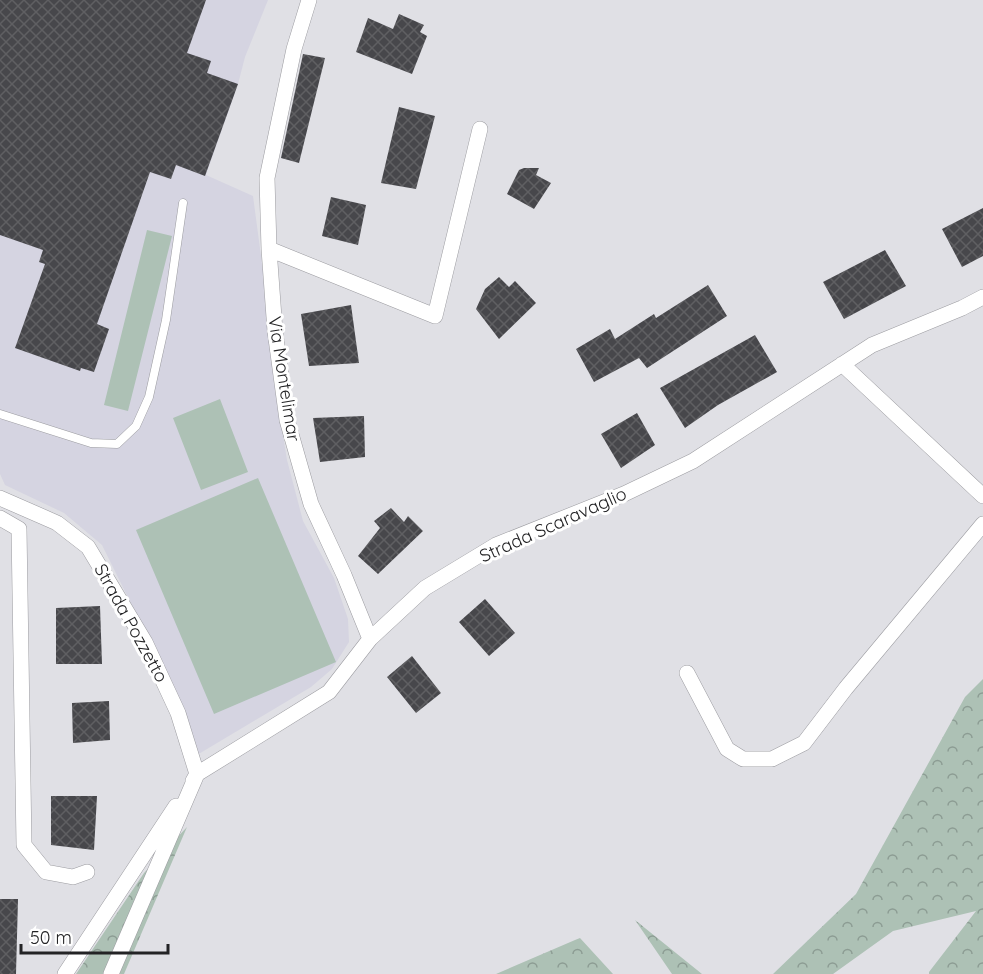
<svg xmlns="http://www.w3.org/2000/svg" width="983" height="974" font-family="Quicksand,sans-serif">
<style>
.built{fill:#d5d4e1}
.forest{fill:url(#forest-crowns)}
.pitch{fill:#adc1b5}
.building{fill:url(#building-cross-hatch)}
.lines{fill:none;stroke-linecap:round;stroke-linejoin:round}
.service-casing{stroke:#9c9ca1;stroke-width:9}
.minor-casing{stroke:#9c9ca1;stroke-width:16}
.service{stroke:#fff;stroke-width:8}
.minor{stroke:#fff;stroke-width:15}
.labels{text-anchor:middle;stroke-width:6;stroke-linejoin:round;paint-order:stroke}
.street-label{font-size:18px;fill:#232325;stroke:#fff}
</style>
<defs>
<pattern id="forest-crowns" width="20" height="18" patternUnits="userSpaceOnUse" patternTransform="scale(1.5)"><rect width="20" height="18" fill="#adc1b5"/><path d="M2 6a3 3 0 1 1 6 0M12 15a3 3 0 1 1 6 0" fill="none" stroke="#8c9c93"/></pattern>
<pattern id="building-cross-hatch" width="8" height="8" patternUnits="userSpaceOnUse" patternTransform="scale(1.5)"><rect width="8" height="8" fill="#47474b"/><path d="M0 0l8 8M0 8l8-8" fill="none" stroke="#5f5f62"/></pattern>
</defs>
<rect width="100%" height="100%" fill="#e0e0e5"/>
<!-- built -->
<path class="built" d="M0,0H268L245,57L238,84L206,175L253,196L271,331L277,397L287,460L303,521L334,578L348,619L349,642L332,669L311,687L197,755L149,640L102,545L64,513L5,485L0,474Z"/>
<!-- forest -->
<path class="forest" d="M983,679V974H929V972L976,911L893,931L833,974H773L856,894L965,697Z
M187,827L124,974H76L144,873Z
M635,920L702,974H672Z
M580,938L613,974H496L575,940Z"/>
<!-- pitch -->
<path class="pitch" d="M147,230L172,236L128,411L104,405Z
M220,399L248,472L201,490L173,418Z
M258,478L336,662L214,714L136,530Z"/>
<!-- building -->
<path class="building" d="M0,0H206L187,53L211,61L207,73L238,84L205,176L176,165L171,179L150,172L97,324L109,329L94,372L81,368L80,371L15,348L45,264L39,262L43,250L0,235Z
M399,14L424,25L420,32L427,36L412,74L356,52L368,18L393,29Z
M303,54L325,58L299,163L281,158Z
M399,107L435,116L416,189L381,183Z
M524,168H539L536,175L551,183L534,209L507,194L519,170Z
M331,197L366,205L358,245L322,236Z
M983,208V256L962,267L942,229Z
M885,250L906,286L844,319L823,282Z
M499,277L509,287L515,281L536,303L499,339L476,309L485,289Z
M708,285L727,316L647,368L639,358L594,382L576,349L610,329L615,339L654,314L656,318Z
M351,305L359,363L309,366L301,314Z
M755,335L777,372L718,405L685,428L660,388Z
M637,413L655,445L621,468L601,434Z
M364,416L365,457L320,462L313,418Z
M391,508L404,522L408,516L423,531L378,574L358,556L380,528L374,521Z
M485,599L515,633L489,656L459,622Z
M100,606L102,664H56V608Z
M412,656L441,693L416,713L387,677Z
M109,701L110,740L73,743L72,703Z
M51,796H97L94,850L51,845Z
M0,899H18L16,974H0Z"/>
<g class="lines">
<!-- service casing -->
<g class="service-casing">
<path id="service" d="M0,414L91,443L117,444L136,426L149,397L166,320L183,203"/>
</g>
<!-- minor casing -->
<g class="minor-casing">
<path id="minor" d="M309,0L294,49L267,178L269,249L275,331L287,420L311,504L344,575L370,639
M269,249L435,316L480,129
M842,364L983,496
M0,498L57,523L88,547L145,642L178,713L197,774L193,781
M0,518L19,529L24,845L46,872L73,877L87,872
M687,673L727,749L743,759H772L804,743L846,688L983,524
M65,974L176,806
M111,974L197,774L329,692L370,639L425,588L496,545L624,494L693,461L872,345L962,308L983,297"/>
</g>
<!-- service -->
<use href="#service" class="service"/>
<!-- minor -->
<use href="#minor" class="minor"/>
</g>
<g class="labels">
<!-- street labels -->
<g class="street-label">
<text transform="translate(284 379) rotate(81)" y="6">Via Montelimar</text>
<text transform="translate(553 525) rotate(-24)" y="6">Strada Scaravaglio</text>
<text transform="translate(131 623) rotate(61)" y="6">Strada Pozzetto</text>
</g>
</g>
<!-- scale -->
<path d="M21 944v9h147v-9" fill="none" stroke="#232325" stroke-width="3"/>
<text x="30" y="944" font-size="18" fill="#232325" stroke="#ffffff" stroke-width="4.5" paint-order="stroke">50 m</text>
</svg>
